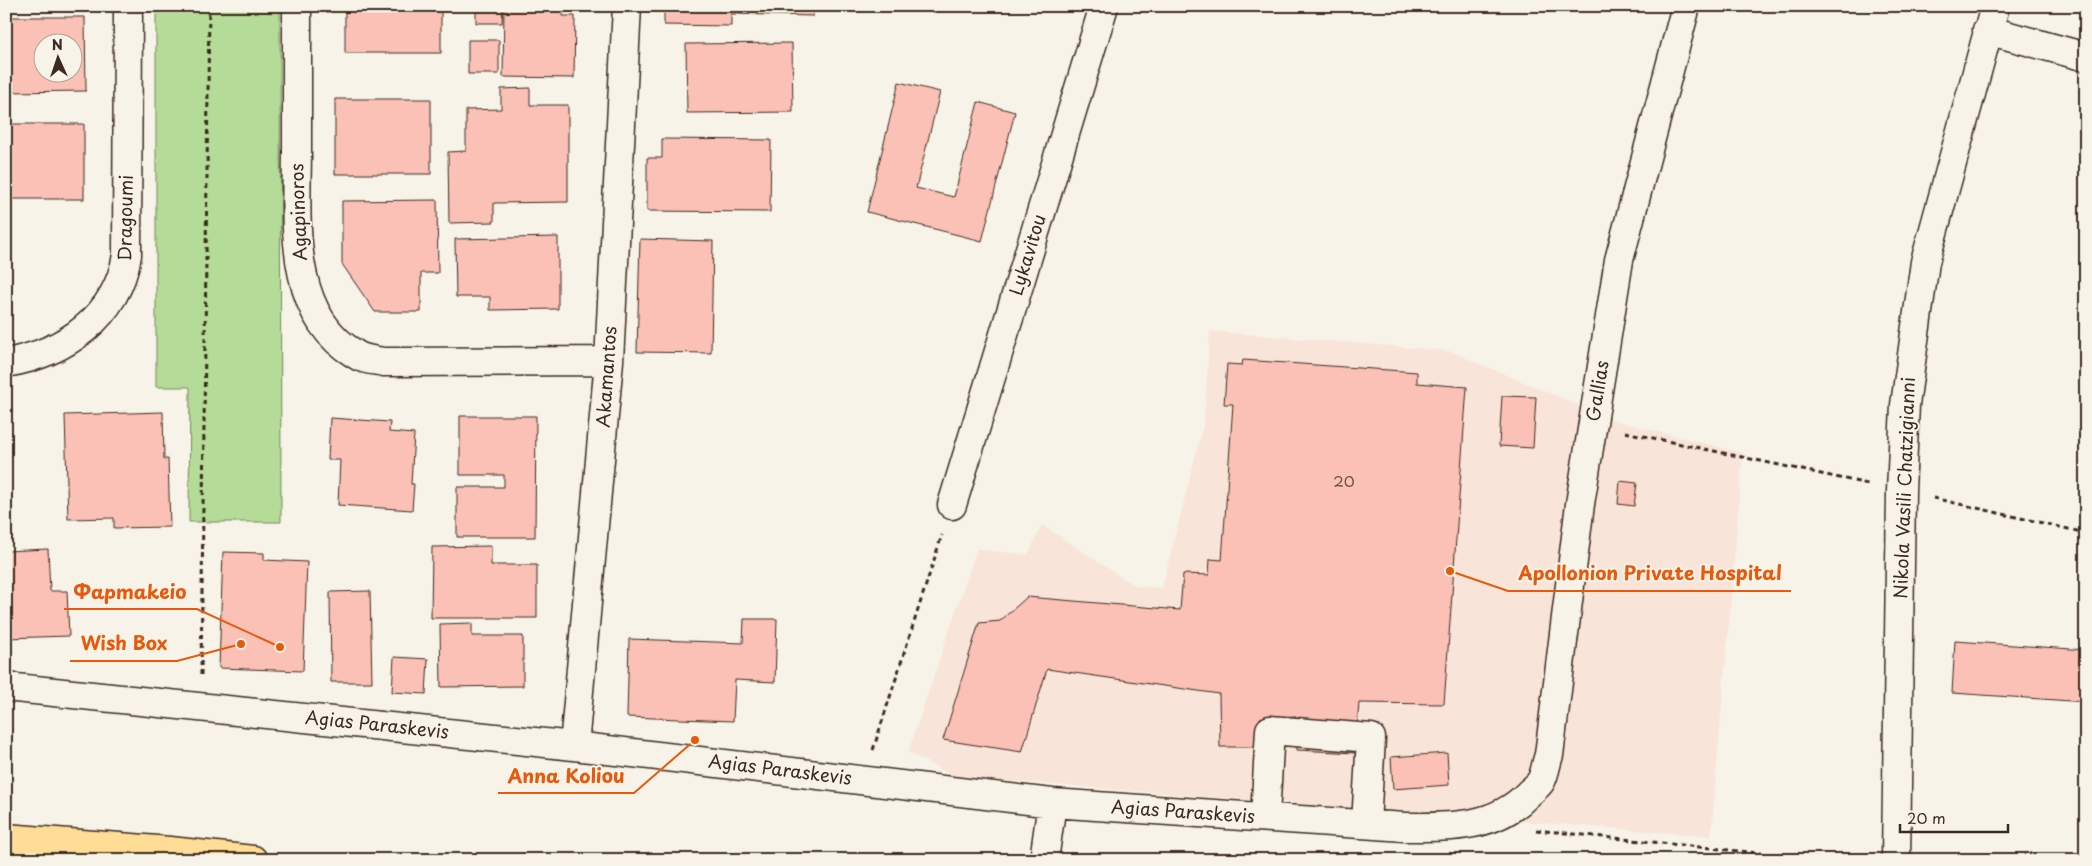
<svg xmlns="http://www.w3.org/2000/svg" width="2092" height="866" font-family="'Playpen Sans',sans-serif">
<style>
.built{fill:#f8e4d9}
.green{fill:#b4dc98;stroke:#78835b}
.building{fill:#fcc1b6;stroke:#3b2a1e;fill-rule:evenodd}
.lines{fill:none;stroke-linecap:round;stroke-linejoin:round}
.minor-casing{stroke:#3b2a1e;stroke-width:31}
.major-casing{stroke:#3b2a1e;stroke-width:31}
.path{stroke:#3b2a1e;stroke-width:3;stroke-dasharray:5 4;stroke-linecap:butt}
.minor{stroke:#f7f3e8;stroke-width:28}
.major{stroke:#ffdd96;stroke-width:28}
.labels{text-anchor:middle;stroke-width:4;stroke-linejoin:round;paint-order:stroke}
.number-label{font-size:15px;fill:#6b5044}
.street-label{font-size:18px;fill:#3b2a1e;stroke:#f7f3e8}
.leader{fill:none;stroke:#e8590c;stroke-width:2}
.callout-dot{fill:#e8590c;stroke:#f7f3e8;stroke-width:2}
.callout-label{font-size:19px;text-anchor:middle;font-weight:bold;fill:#e8590c;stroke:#f7f3e8;stroke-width:4;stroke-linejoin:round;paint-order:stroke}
</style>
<rect width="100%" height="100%" fill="#f7f3e8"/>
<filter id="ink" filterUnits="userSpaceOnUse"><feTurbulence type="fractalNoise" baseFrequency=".02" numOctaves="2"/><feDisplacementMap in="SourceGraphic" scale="10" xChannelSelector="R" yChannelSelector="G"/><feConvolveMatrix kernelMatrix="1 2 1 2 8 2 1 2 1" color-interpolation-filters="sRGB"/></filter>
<g filter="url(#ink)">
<!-- built -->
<path class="built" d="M1210,331L1449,351L1619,422L1743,453L1711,836L954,777L908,752L977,549L1028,555L1042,525L1135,586L1162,588L1204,422Z"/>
<!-- green -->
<path class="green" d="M156,6H280L281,522H189L190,387H156Z"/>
<!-- building -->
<path class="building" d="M345,6H441V53H345Z
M476,6H503L502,23H476Z
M504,6H563V16H575L574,78L503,77Z
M664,6H813V16L731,14V26L664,25Z
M6,17H85L86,91L6,92ZM42,42H72V72H42Z
M468,40H499V74H468Z
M792,43L793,112L687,113L686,44Z
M899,82L940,92L916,188L954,197L978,102L1015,112L982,241L867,212Z
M530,88V105H568V202L494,203V222L449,223L448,152L466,151V110L501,109V89Z
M335,99H431V174H335Z
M6,124H84V199H6Z
M662,139L771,140L770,212L647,211V158H662Z
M437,200L438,273H421V312H375L342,264V201Z
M558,237V309L490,310V297H456L455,239Z
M640,239L713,241L711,353L637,352Z
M1243,360L1417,372V383L1467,387L1444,704L1359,703L1355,753L1297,750L1296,716L1260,718L1259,747H1220L1219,694L1047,669L1022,752L943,740L979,623L1000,621L1027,597L1180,610L1183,574L1209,575L1210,559L1222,560L1233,404H1224L1227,364L1242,365Z
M1502,396L1536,397L1533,448L1499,446Z
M163,412L164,459H168L170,527L114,528V518L68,519L65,415Z
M460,416H536L535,537H457V487H504V475H460Z
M330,418L390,422L389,432L414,434L411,484H414L412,510L338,505L340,460H328Z
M1620,481L1637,483L1634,506L1618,504Z
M491,546V565H537V618H431L432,547Z
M48,549L50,591H67L69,636L6,638V551Z
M223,552L264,553V560L307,562L303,671L219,668Z
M370,591L372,682H331L330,592Z
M744,619H777L775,682L735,680L733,721L627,717L629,639L743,643Z
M472,623V636H523V686L441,687L440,624Z
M1955,641L2086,650V702L1952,693Z
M394,657L428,659L426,694L392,692Z
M1447,753L1449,785L1393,789L1391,757Z"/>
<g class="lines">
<!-- minor casing -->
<g class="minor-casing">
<path id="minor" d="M297,6C297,53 297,101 297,148C297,215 286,314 355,354C363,360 374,360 384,362L609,361
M1987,30L2086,57
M6,363C65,353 117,317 127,255L128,6
M952,505L1104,6
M6,687L574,746L1052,803L1405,827C1448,827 1494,829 1527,795C1532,790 1538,786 1541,781C1545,774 1546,763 1549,755L1580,504L1619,260L1686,6
M574,746L609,361L627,6
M1265,817L1270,730L1371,738L1366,824
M1044,860L1052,803
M1896,860L1901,491L1905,405L1925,262L1995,6"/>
</g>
<!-- major casing -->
<g class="major-casing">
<path id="major" d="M6,838L170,851L253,860"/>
</g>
<!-- path -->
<path class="path" d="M1625,432L1868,484
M1933,498L2086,533
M201,675L209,6
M873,750L942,535
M1536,830L1826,860"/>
<!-- minor -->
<use href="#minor" class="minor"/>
<!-- major -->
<use href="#major" class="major"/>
</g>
</g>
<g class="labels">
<!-- number labels -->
<g class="number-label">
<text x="1344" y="487">20</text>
</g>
<!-- street labels -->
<g class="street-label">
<text transform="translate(299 212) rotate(-92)" y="6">Agapinoros</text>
<text transform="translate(126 218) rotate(-89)" y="6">Dragoumi</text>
<text transform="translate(1028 255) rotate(-73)" y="6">Lykavitou</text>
<text transform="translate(607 377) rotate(-86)" y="6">Akamantos</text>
<text transform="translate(1598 391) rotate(-81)" y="6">Gallias</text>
<text transform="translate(1905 488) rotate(-88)" y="6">Nikola Vasili Chatzigianni</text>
<text transform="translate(377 725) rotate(6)" y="6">Agias Paraskevis</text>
<text transform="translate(780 770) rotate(7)" y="6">Agias Paraskevis</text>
<text transform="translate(1183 812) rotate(4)" y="6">Agias Paraskevis</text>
</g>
</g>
<!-- callouts -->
<path class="leader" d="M1450 571L1508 591H1791M280 647L197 609H64M241 644L177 661H70M695 740L634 793H498"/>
<g class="callout-dot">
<circle cx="1450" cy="571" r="5"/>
<circle cx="280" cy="647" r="5"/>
<circle cx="241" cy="644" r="5"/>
<circle cx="695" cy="740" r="5"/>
</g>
<g class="callout-label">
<text x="1650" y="580">Apollonion Private Hospital</text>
<text x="130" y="599">Φapmakeio</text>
<text x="124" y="650">Wish Box</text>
<text x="566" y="783">Anna Koliou</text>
</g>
<!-- margin -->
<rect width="2092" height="866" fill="none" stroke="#f7f3e8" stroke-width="25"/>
<rect x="12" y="12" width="2067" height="841" fill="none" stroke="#3b2a1e" stroke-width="2" filter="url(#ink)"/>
<!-- north arrow -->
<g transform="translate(58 58) rotate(357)"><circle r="24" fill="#f7f3e8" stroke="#aca397"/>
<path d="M0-4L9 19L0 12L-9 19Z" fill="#3b2a1e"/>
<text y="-8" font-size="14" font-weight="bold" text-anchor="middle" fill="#3b2a1e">N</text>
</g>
<!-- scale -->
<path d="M1900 824v8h108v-8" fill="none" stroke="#3b2a1e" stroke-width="2.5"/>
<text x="1907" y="824" font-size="15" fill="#3b2a1e" stroke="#f7f3e8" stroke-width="4" paint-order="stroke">20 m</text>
</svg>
